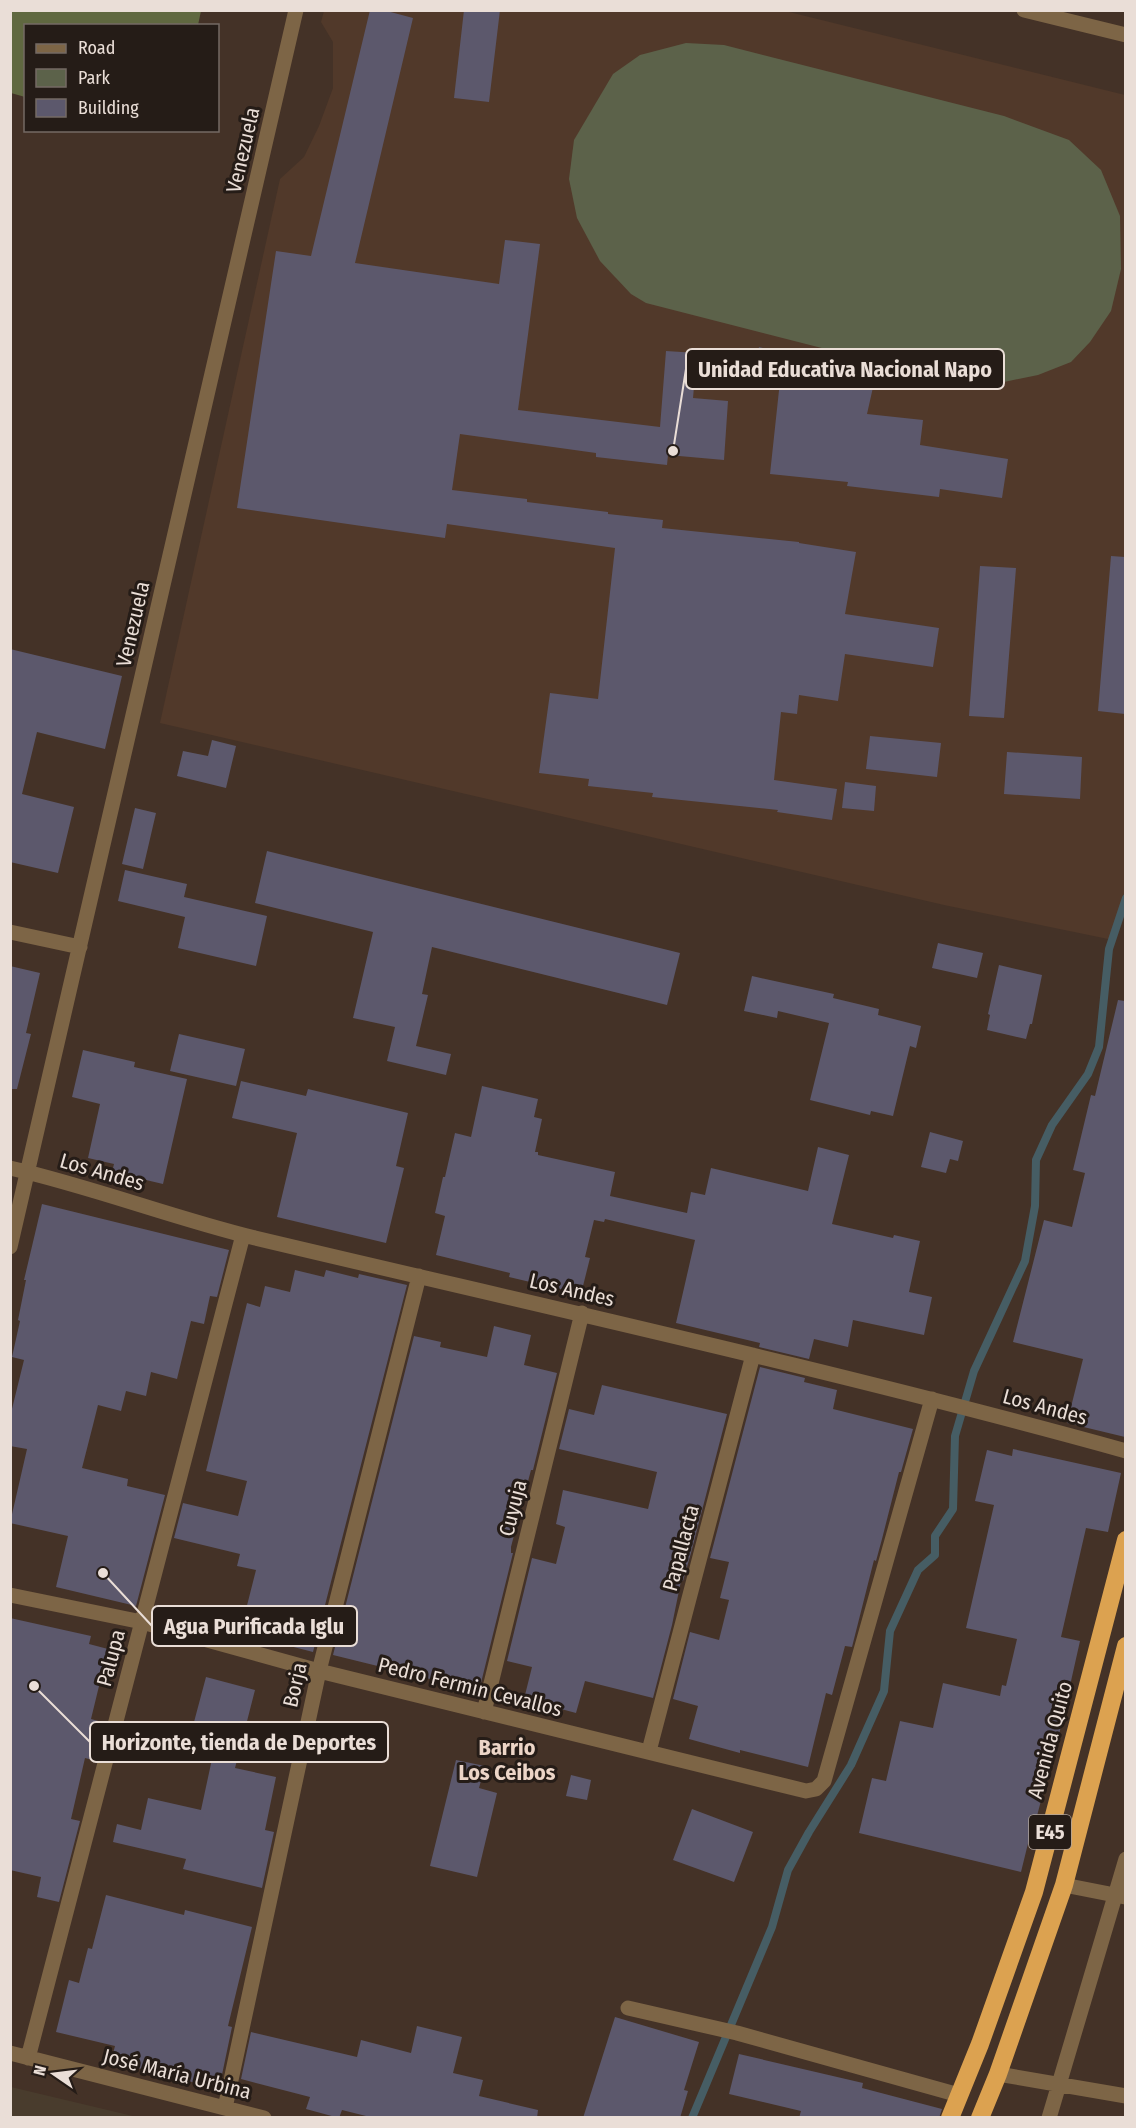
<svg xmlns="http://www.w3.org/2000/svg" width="1136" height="2128" font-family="'Fira Sans Condensed',sans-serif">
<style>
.built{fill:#51392a}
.industrial{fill:#493c2d}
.green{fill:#5c624a}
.forest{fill:#606840}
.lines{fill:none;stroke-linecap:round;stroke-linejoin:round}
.stream{stroke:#465d64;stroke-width:8}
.building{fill:#5c586c}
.minor{stroke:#7d6546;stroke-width:15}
.highway{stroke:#dca250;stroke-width:18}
.labels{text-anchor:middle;stroke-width:6;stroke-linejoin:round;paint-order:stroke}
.shield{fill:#251c17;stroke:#afa49d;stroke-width:1.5}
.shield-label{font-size:20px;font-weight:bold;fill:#eaded7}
.street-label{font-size:21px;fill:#eaded7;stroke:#251c17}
.neighbourhood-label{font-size:22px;font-weight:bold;fill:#ecd5c7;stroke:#251c17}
.leader{fill:none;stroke:#eaded7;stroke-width:2}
.callout-dot{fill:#eaded7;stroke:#251c17;stroke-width:2}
.callout{fill:#251c17;stroke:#eaded7;stroke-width:2}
.callout-label{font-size:22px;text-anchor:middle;font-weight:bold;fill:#eaded7}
</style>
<rect width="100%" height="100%" fill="#443227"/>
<!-- built -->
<path class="built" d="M324,11H785L1125,95L1126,912L1113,940L944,905L160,723L280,179L304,157L319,126L333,88V42L321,22Z"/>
<!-- industrial -->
<path class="industrial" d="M11,2087L137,2117H11Z"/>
<!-- green -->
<path class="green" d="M686,43L724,45L1004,116L1069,140L1101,170L1120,216L1121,269L1111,311L1090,342L1071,362L1038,375L1004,382H955L646,303L631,294L600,261L577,218L569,179L574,140L613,74L640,55Z"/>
<!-- forest -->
<path class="forest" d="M10,11L11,10L201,11L198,25L26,26L25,97L11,93Z"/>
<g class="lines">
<!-- stream -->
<path class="stream" d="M692,2118L772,1927L788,1870L809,1832L851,1765L884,1691L890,1631L918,1570L935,1555V1536L953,1509L955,1436L974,1371L1025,1261L1035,1206L1036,1160L1052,1125L1088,1074L1099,1047L1109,949L1126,898"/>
</g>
<!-- building -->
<path class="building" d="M370,10H383L413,18L355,263L499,284L505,240L540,244L518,410L660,427L666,351L697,353L693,398L728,401L724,460L668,455L667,465L596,457V453L460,434L452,490L527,499V502L608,512V514L663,520L662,528L799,542V543L856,552L845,614L939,628L933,667L845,654L838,701L799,695L797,714L781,712L774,780L837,789L832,820L777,812L778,810L652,797L653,793L588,786L589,779L539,773L550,693L598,699L615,548L447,524L445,538L237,508L276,251L311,256Z
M464,10H500L489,102L454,98Z
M759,347L876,374L867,414L923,420L920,445L1008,459L1002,498L940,489L939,497L847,486L848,482L770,474L780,381L753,374Z
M1111,556L1125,557V714L1098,711Z
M980,566L1016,568L1004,718L969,716Z
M10,649L122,676L105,749L37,732L22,794L74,807L58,873L10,862Z
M870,736L941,743L937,777L866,769Z
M212,740L236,746L226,788L177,776L183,751L208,756Z
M1007,752L1082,757L1080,799L1004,794Z
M845,782L876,786L874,811L842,808Z
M135,808L156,813L143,869L122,864Z
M267,851L680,953L667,1005L432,947L422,994L428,995L416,1046L451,1054L446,1075L387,1061L395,1027L353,1018L373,932L255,903Z
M125,870L187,884L184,897L267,916L256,966L178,948L185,917L118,901Z
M938,943L983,953L977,978L932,968Z
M999,965L1042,975L1032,1024H1030L1026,1039L987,1030L990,1015L988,1014Z
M10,966L40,973L26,1033L31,1034L17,1089H10Z
M752,976L834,994L833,998L879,1009L878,1015L921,1026L916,1048L910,1046L893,1116L871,1111L870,1115L810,1100L829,1023L778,1011L777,1018L744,1011Z
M1118,1000L1125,1001V1437L1067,1423L1083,1359L1013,1342L1044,1220L1072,1227L1085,1173L1073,1170L1091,1095L1095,1096Z
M179,1034L245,1049L236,1086L170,1071Z
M83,1050L135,1062L134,1067L187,1079L163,1184L112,1172L114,1164L88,1158L100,1104L72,1097Z
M241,1081L306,1096L308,1089L408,1113L396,1166L404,1168L386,1243L277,1217L297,1133L232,1118Z
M482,1086L538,1099L534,1117L542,1119L535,1152H538V1155L615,1172L610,1196L687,1213L691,1192L705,1195L711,1168L808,1191L818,1147L849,1155L832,1224L893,1238L894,1235L920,1241L909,1292L932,1297L924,1335L853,1320L848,1347L814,1339L809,1359L759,1347L760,1343L676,1323L695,1240L605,1219L604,1222L594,1220L585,1257L590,1258L581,1294L509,1277L510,1273L436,1255L445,1216L435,1213L443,1177H445L455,1133L471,1137Z
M930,1132L963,1141L958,1161L950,1159L946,1173L921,1167Z
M42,1204L229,1250L217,1297L210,1296L204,1324L191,1321L177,1379L151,1372L146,1396L126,1391L121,1411L98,1405L93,1425L82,1468L128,1479L127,1486L165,1495L136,1606L56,1587L68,1536L10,1523L27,1449L10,1446V1417L24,1360L12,1357L20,1321L18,1320L26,1280H24Z
M295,1270L324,1277L326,1270L358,1278L359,1274L407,1285L313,1652L240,1633L256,1570L237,1566L240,1554L174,1538L183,1503L238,1516L247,1481L206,1471L247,1303L260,1307L265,1286L290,1292Z
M494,1326L531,1335L524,1365L557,1373L533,1470H531L521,1508L511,1547V1553H513L479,1691L333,1655L414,1336L441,1342L440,1347L487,1357Z
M760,1367L805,1378L804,1382L837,1390L833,1409L913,1429L901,1472H899L882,1539L876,1561L874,1560L852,1647L845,1646L832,1695L826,1693L808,1767L740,1750V1753L689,1739L698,1706L673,1699L690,1632L719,1640L729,1600L720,1598L729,1562L710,1558Z
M602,1385L727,1414L691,1553L683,1581H681L672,1625L653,1698L585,1681L576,1713L524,1699L532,1667L507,1661L532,1558L556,1564L565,1527L556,1524L563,1490L648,1509L657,1472L559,1449L569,1409L594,1415Z
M1013,1449L1121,1473L1108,1532L1086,1528L1061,1637L1080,1641L1052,1766H1050L1037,1816L1035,1815L1021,1872L859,1833L872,1778L886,1781L900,1721L933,1728L943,1683L1000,1696L1002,1685L1006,1686L1017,1639L966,1628L994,1505L975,1501L987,1450L1012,1456Z
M10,1618L91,1636L89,1644L108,1649L91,1719L102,1722L93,1760L85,1758L71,1819L80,1821L59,1902L37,1897L41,1877L10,1870Z
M206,1677L255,1690L235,1768L276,1777L265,1830L274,1832L262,1888L183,1869L186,1859L113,1842L117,1824L141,1830L148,1798L201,1810L212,1759L186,1752Z
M456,1760L485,1766L479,1788L497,1793L477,1877L430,1866Z
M571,1775L591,1780L587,1800L566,1796Z
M692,1809L753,1832L734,1882L673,1860Z
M106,1895L184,1915L185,1910L252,1927L228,2026L232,2027L219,2089L111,2061L115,2046L56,2032L69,1980L79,1983L88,1948L92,1949Z
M615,2017L699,2042L684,2090L688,2091L680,2118H583Z
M417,2026L462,2037L453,2073L483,2080L479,2096L538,2110L537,2118H374L342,2110L339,2118L306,2109L310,2097L241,2079L251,2032L357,2057L361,2040L411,2053Z
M739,2054L863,2083L862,2088L942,2109L939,2118H799L801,2111L729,2094Z"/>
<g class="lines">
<!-- minor -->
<path class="minor" d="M1024,10L1126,35
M10,932L80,947
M10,1168C93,1187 173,1218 255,1238C546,1307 837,1371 1126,1451
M10,1247L296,10
M10,1595L142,1622L319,1671L806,1791L816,1789L824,1781L932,1399
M484,1712L582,1313
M649,1751L753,1355
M1064,1885L1125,1897
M628,2008L737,2033L959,2095
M10,2053L264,2118
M28,2058L243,1235
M998,2074L1126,2096
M225,2108L319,1671L419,1276
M1049,2118L1126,1859"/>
<!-- highway -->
<path class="highway" d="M950,2118L980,2044L1034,1892L1126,1540
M980,2118L998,2074L1064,1885L1126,1646"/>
</g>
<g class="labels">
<!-- shield labels -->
<rect class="shield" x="1029" y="1815" width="42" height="34" rx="4.5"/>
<g class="shield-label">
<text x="1050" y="1839">E45</text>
</g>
<!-- street labels -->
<g class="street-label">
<text transform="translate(243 150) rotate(-77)" y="7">Venezuela</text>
<text transform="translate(133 624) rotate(-77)" y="7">Venezuela</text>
<text transform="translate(102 1172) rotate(16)" y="7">Los Andes</text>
<text transform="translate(572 1290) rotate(13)" y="7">Los Andes</text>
<text transform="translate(1045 1407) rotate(15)" y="7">Los Andes</text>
<text transform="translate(513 1508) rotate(-76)" y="7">Cuyuja</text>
<text transform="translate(681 1548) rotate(-75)" y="7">Papallacta</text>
<text transform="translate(111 1658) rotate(-75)" y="7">Palupa</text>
<text transform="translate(295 1685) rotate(-77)" y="7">Borja</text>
<text transform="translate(470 1687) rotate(14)" y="7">Pedro Fermin Cevallos</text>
<text transform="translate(1050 1740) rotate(-75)" y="7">Avenida Quito</text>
<text transform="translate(177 2074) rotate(14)" y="7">José María Urbina</text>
</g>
<!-- neighbourhood labels -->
<g class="neighbourhood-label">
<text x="507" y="1755">Barrio<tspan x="507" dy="25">Los Ceibos</tspan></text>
</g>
</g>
<!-- callouts -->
<path class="leader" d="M673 451L686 369M103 1573L152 1626M34 1686L90 1742"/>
<g class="callout-dot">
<circle cx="673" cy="451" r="6"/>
<circle cx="103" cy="1573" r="6"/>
<circle cx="34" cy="1686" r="6"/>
</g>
<g class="callout">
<rect x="686" y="349" width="318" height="40" rx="6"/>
<rect x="152" y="1606" width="205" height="40" rx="6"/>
<rect x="90" y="1722" width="298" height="40" rx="6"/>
</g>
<g class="callout-label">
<text x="845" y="377">Unidad Educativa Nacional Napo</text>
<text x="254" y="1634">Agua Purificada Iglu</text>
<text x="239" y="1750">Horizonte, tienda de Deportes</text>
</g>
<!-- border -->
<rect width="1136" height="2128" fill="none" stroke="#eaded7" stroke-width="24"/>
<!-- legend -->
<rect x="24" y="24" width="195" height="108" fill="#251c17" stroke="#746a64" stroke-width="1.5"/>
<rect x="36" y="44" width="30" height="9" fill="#7d6546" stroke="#746a64" stroke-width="1.5"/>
<text x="78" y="54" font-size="18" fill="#eaded7">Road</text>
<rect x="36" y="69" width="30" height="18" fill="#5c624a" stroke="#746a64" stroke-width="1.5"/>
<text x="78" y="84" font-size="18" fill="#eaded7">Park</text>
<rect x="36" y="99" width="30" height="18" fill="#5c586c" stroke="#746a64" stroke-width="1.5"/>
<text x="78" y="114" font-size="18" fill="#eaded7">Building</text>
<!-- north arrow -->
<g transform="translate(54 2074) rotate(284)" stroke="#251c17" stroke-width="4.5" paint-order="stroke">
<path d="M0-4.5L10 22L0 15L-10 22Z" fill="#eaded7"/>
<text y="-9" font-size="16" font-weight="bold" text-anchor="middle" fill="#eaded7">N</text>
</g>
</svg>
